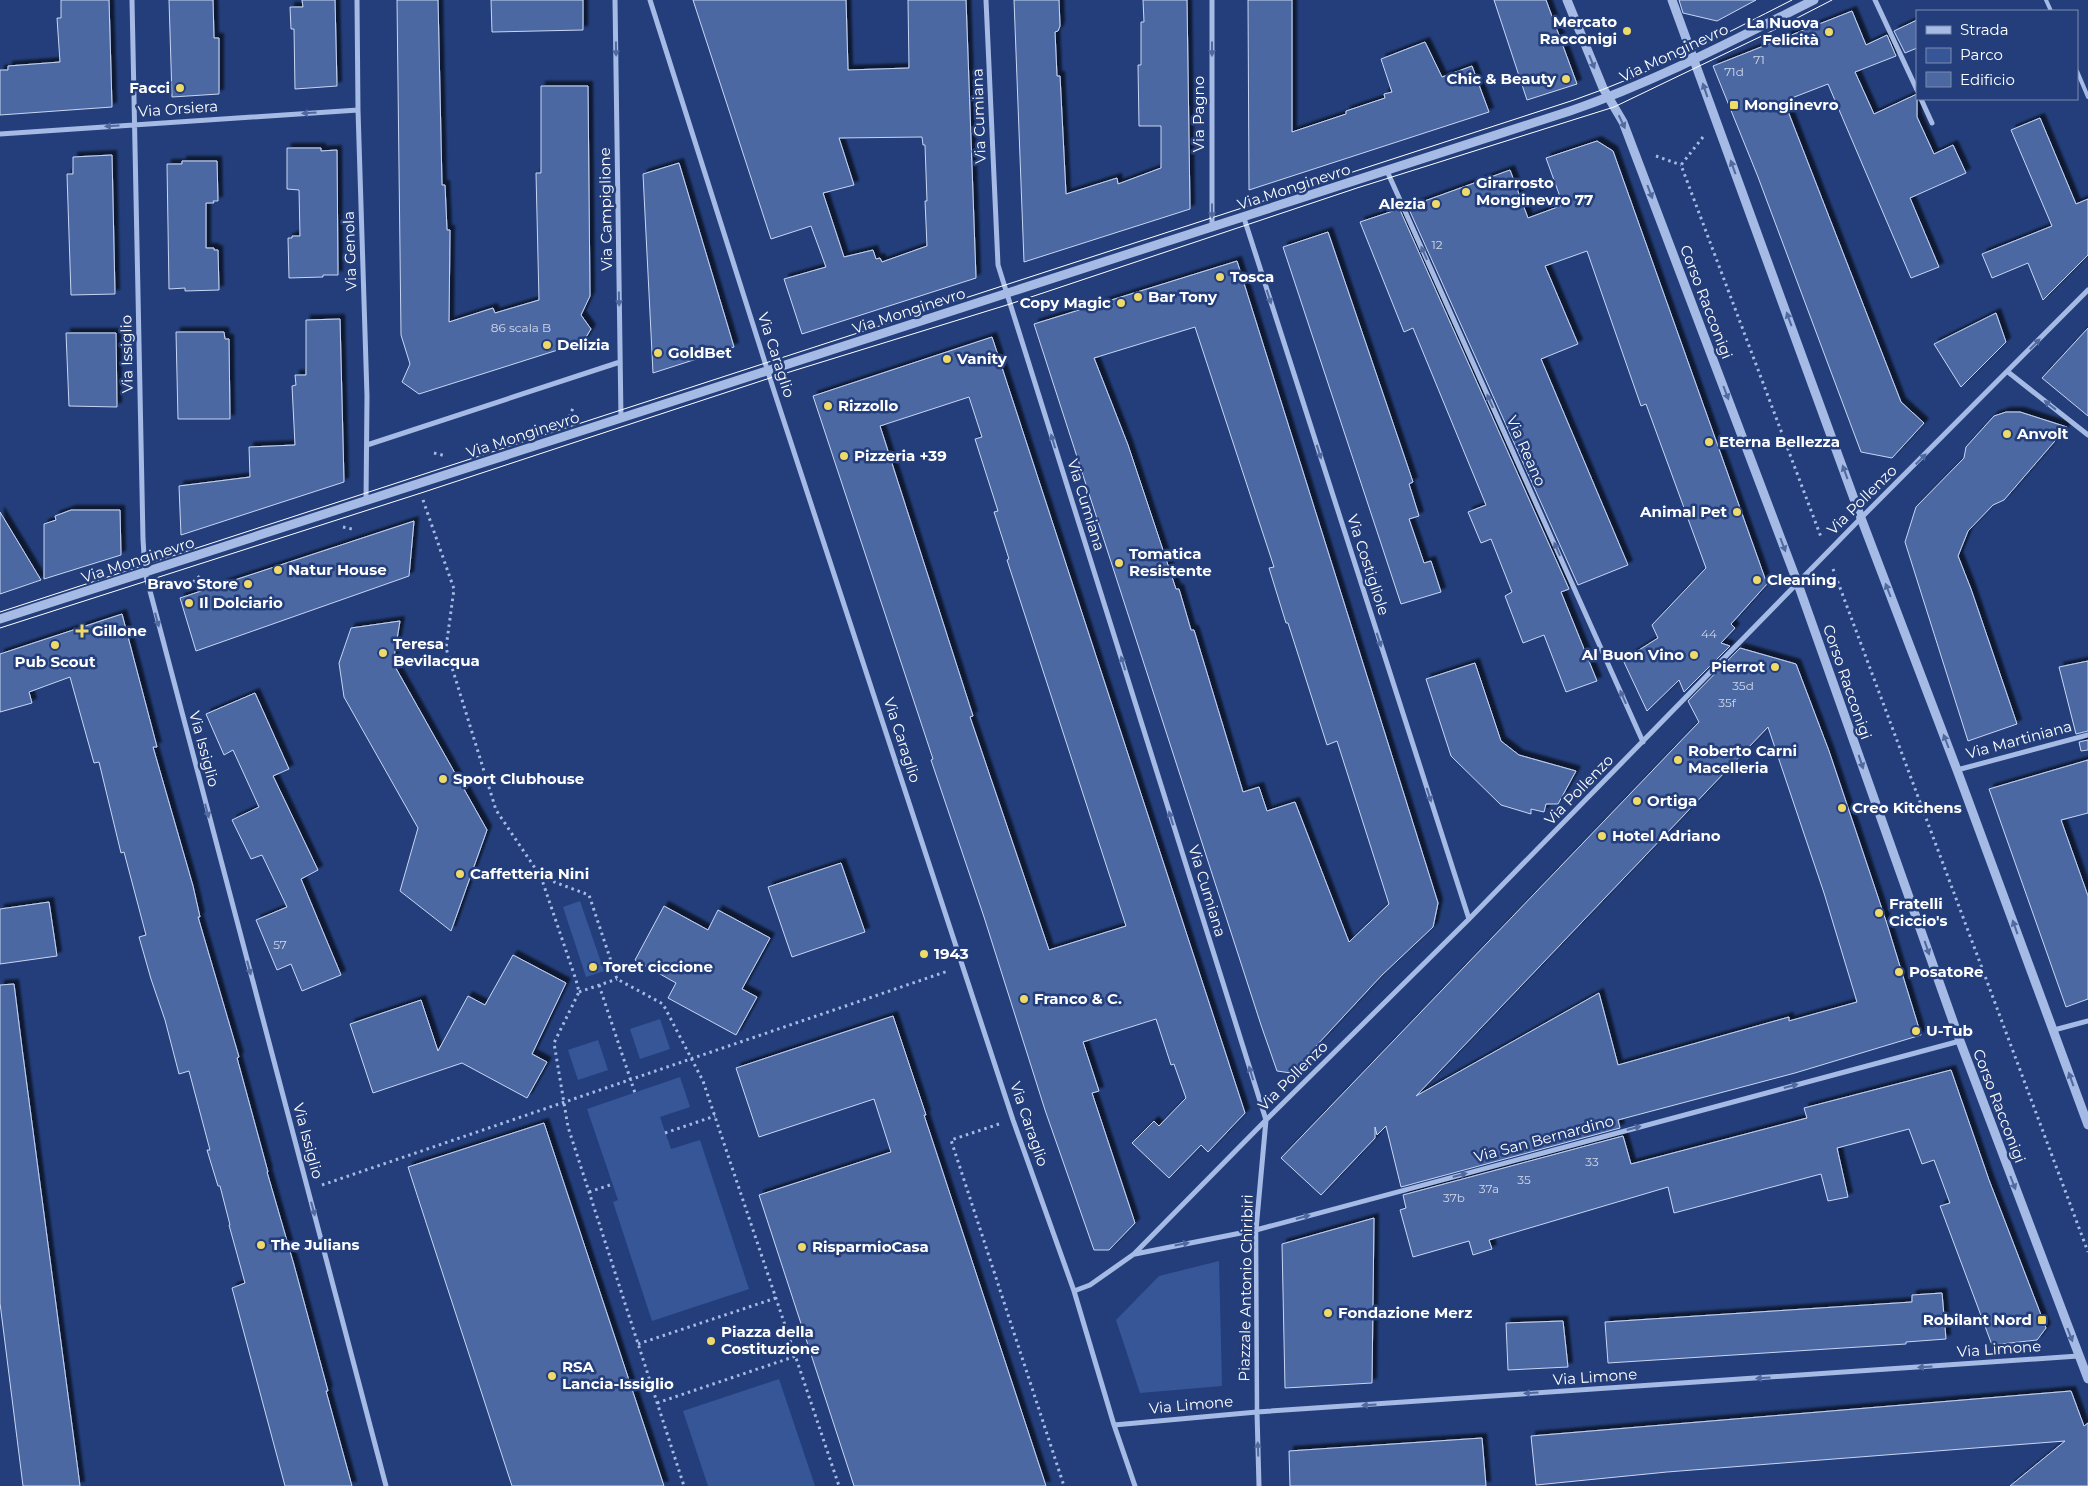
<svg xmlns="http://www.w3.org/2000/svg" width="2088" height="1486" font-family="Montserrat,sans-serif">
<style>
.green{fill:#365698}
.building{fill:#4b68a3;stroke:#c8d6f4;fill-rule:evenodd;filter:url(#shadow)}
.lines{fill:none;stroke-linecap:round;stroke-linejoin:round}
.path{stroke:#a5bae5;stroke-width:3;stroke-dasharray:2.5 4;stroke-linecap:butt}
.service{stroke:#a5bae5;stroke-width:4}
.pedestrian{stroke:#a5bae5;stroke-width:4.5}
.minor{stroke:#a5bae5;stroke-width:5}
.tertiary{stroke:#a5bae5;stroke-width:9}
.tram{stroke:#fff;stroke-width:1}
.oneway{fill:#50699f}
.poi-dot{fill:#efda69;stroke:#233e7a;stroke-width:2}
.labels{text-anchor:middle;stroke-width:5;stroke-linejoin:round;paint-order:stroke}
.number-label{font-size:12px;fill:#d2d9e8}
.poi-label{font-size:15px;font-weight:bold;fill:#fff;stroke:#233e7a;text-anchor:start}
.street-label{font-size:15px;fill:#fff;stroke:#233e7a}
</style>
<defs>
<filter id="shadow"><feDropShadow dx="4.5" dy="-4.5" stdDeviation="1" flood-color="#0009"/></filter>
</defs>
<rect width="100%" height="100%" fill="#233e7a"/>
<!-- green -->
<path class="green" d="M580,901L604,971L586,977L563,907Z
M660,1019L670,1049L640,1059L630,1029Z
M598,1040L608,1070L578,1080L568,1050Z
M680,1077L690,1107L660,1117L671,1149L700,1140L749,1289L652,1321L613,1202L618,1200L587,1109Z
M1219,1261L1222,1386L1140,1393L1116,1320L1159,1276Z
M779,1379L815,1486H708L683,1411Z"/>
<!-- building -->
<path class="building" d="M61,0H109L112,107L0,115V70H8V66L60,62L57,18H61Z
M169,0H213L214,38H219V94L172,97Z
M302,0H335L337,86L295,89L294,29H291L290,7H303Z
M397,0H438L442,185H445L447,230H450L449,322L493,308L495,313L539,300L536,173H541V86H588L590,296L581,315L591,329L583,342L419,394L402,382L410,364L401,335Z
M491,0H583V30L492,32Z
M693,0H846L848,70L909,68L908,0H966L976,278L802,334L784,279L826,267L811,226L771,239ZM922,137L923,145H925L927,201H925L927,246L882,262L880,258L876,259L873,250L844,257L823,193L854,185L839,138Z
M1014,0H1059L1060,26L1058,31L1055,32L1057,76H1060L1066,194L1117,178L1118,184L1161,168V126H1139L1138,65H1141V22H1144L1143,0H1187L1190,209L1024,262Z
M1248,0H1292V132L1346,114V111L1385,98L1384,94L1392,92L1381,59L1425,42L1442,77L1472,66L1489,112L1249,190Z
M1494,0H1546L1577,84L1527,100Z
M1679,0H1756L1717,21L1683,13Z
M1852,11L1866,45L1887,35L1896,56L1855,72L1874,114L1917,94V117L1934,154L1953,145L1966,173L1910,198L1939,267L1911,278L1828,84L1784,101L1901,402L1924,423L1892,458L1861,452L1758,177L1713,66Z
M1917,20V48L1905,53L1894,31Z
M2040,118L2076,204L2088,199V255L2043,300L2028,263L1992,278L1982,254L2052,226L2011,130Z
M1597,141L1613,151L1767,584L1731,624L1735,628L1721,643L1730,646L1684,692L1679,680L1647,711L1623,660L1658,638L1652,625L1706,568L1646,404L1641,406L1587,251L1545,266L1578,344L1541,359L1628,565L1578,585L1408,207L1510,170L1528,218L1563,205L1546,158Z
M287,148H321V151L337,150L338,275H323V277L289,278L288,238H292V236H300L299,190L287,189Z
M112,155L115,294L71,295L67,174H73V157Z
M182,161H217L218,201H213L214,203H206V248H214V250H218L219,290L185,291V288L169,289L167,164H182Z
M679,163L734,347L653,373L643,174Z
M1396,210H1400L1569,589L1561,592L1597,681L1566,692L1544,635L1523,643L1505,596L1512,592L1491,539L1481,543L1468,512L1486,505L1413,328L1404,332L1360,222Z
M1328,232L1413,482L1409,484L1419,516L1409,519L1424,563L1431,561L1441,592L1401,604L1283,247Z
M1237,261L1438,903L1433,927L1382,975L1291,1073L1277,1071L1261,1025L1034,324ZM1195,327L1274,567L1269,568L1286,623H1288L1327,745L1337,741L1389,904L1349,942L1295,802L1267,811L1259,787L1243,792L1194,630H1191L1179,589H1176L1128,445L1094,358Z
M1996,313L2006,342L1961,387L1934,344Z
M340,319L344,482L181,535L179,486L250,477L249,447L295,445L292,386L296,385L295,375H306V320Z
M2088,328V416L2042,378Z
M176,332H224L225,339H229L230,419H178Z
M66,333H116L117,407L69,406Z
M992,337L1245,1113L1208,1152L1201,1145L1169,1178L1132,1143L1154,1121L1159,1126L1186,1098L1174,1064L1171,1065L1156,1019L1083,1042L1099,1091L1092,1093L1135,1223L1109,1250H1094L1045,1110L984,917L931,760L933,759L813,396ZM969,397L982,437L975,439L998,511L994,512L1009,559L1007,560L1126,926L1049,950L970,717L973,716L880,426Z
M2006,412H2020L2067,427L2004,500L1993,505L1968,531L1958,556L1971,589L2017,724L1968,741L1905,542L1916,507L1964,458L1966,447L1994,416Z
M71,510H120L121,555L44,579V524L56,520L55,516Z
M0,512L41,580L0,594Z
M414,521L409,576L196,651L180,598Z
M122,614L157,747H153L193,886L200,917H198L239,1057L237,1058L268,1172H267L294,1265L328,1391H326L352,1486H285L232,1288L245,1283L229,1225H230L220,1186H218L207,1150H210L189,1071L179,1074L165,1020L151,979L139,937L146,935L124,852L121,853L99,762L94,763L70,677L29,692L32,703L0,712V654Z
M400,621L393,663L487,830L451,931L400,891L418,828L344,697L339,663L351,628Z
M1740,648L1796,664L1829,751L1887,924L1921,1035L1795,1073L1618,1120L1620,1128L1401,1187L1386,1126L1377,1135L1375,1127V1138L1321,1195L1281,1158L1699,722L1688,701ZM1768,727L1824,893L1857,1002L1789,1021V1017L1618,1065L1599,993L1416,1096Z
M2088,661V731L2076,734L2059,667Z
M1475,663L1501,741L1519,755L1576,771L1558,804H1546L1544,812L1531,809V814L1501,805L1451,756L1426,679Z
M255,693L289,769L273,776L318,870L301,879L341,975L302,991L291,964L277,970L256,920L287,907L262,855L251,859L232,820L259,807L233,750L224,755L206,714Z
M2088,740V750L2081,751L2079,742Z
M2088,760V813L2061,820L2088,896V999L2066,1007L1989,789Z
M841,863L865,932L792,957L768,887Z
M49,902L57,956L0,964V909Z
M664,906L708,930L718,910L770,938L742,989L757,997L736,1035L668,998L676,983L635,960Z
M513,955L566,983L532,1054L547,1062L527,1098L462,1063L373,1093L350,1024L421,1000L438,1051L468,996L485,1005Z
M14,984L22,1048L80,1486H23L0,1303V985Z
M893,1016L926,1115H924L1046,1486H854L759,1195L891,1152L874,1099L759,1137L736,1068Z
M1951,1070L1989,1180L2046,1328L2037,1340L1992,1345L1940,1206L1950,1203L1934,1160L1922,1164L1909,1129L1837,1148L1848,1197L1828,1201L1821,1174L1674,1213L1668,1187L1489,1240L1492,1249L1473,1255L1469,1241L1413,1257L1400,1210L1406,1208L1403,1195L1623,1136L1631,1164L1807,1118L1804,1108Z
M544,1123L664,1486H512L420,1204L408,1167Z
M1374,1218L1372,1383L1285,1388L1282,1244Z
M1942,1293L1946,1339L1906,1342V1344L1608,1363L1605,1322L1912,1302V1295Z
M1563,1321L1568,1367L1508,1370L1506,1323Z
M2071,1391L2084,1426L2088,1423V1486H2010L2065,1441L1667,1472L1536,1485L1531,1436Z
M1482,1438L1486,1486H1290L1289,1451Z"/>
<g class="lines">
<!-- path -->
<path class="path" d="M1703,137L1681,165L1821,537
M1656,156L1681,165
M569,417L573,408
M434,453L446,456
M423,500L454,589L446,648L496,810L541,877L576,980L579,992L554,1043L568,1127L684,1486
M343,527L352,529
M1833,569L2088,1252
M193,582L202,574
M541,877L589,895L617,979L663,1004L703,1081L839,1486
M599,985L635,1093
M579,992L617,979
M999,1124L951,1140L1064,1486
M665,1133L715,1116
M322,1185L948,971
M589,1192L613,1184
M638,1344L776,1298
M657,1403L796,1356"/>
<!-- service -->
<path class="service" d="M2046,0L2051,11
M2077,71L2088,97"/>
<!-- pedestrian -->
<path class="pedestrian" d="M1256,1230L1257,1412"/>
<!-- minor -->
<path class="minor" d="M132,0L143,539L145,572L386,1486
M357,0L358,110L367,396L366,501
M615,0L621,418
M650,0L775,394L1013,1120L1074,1291L1114,1425L1135,1486
M986,0L998,265L1266,1120L1256,1230
M1875,0L1917,90
M1921,99L1932,123
M0,134L358,110
M1387,171L1643,742
M1244,218L1469,919
M1212,227V0
M2008,372L2088,435
M367,445L620,362
M1957,770L2088,735
M2054,1030L2088,1021
M1135,1254L1256,1230L1960,1041
M1074,1291L1090,1285L1134,1254L1266,1120L1469,919L1861,518L2088,290
M1257,1412L1259,1486
M1114,1425L1257,1412L2078,1356"/>
<!-- tertiary -->
<path class="tertiary" d="M1567,0L1603,88L1623,122L1798,584L1960,1041L2088,1379
M1672,0L1861,518L1957,770L2088,1125
M0,619L1570,111C1654,82 1734,40 1814,0"/>
<!-- tram -->
<path class="tram" d="M0,612L1574,100C1650,74 1721,36 1792,0
M0,628L421,493L770,378L1010,304L1357,188L1614,107L1768,33L1832,0"/>
</g>
<!-- one-way arrows -->
<defs><path id="oneway-solid" d="M-6-.8H1V-3.2L6.5 0L1 3.2V.8H-6Z" transform="scale(1.25)"/></defs>
<g class="oneway">
<use href="#oneway-solid" transform="translate(616 49) rotate(89)"/>
<use href="#oneway-solid" transform="translate(1212 49) rotate(90)"/>
<use href="#oneway-solid" transform="translate(1592 62) rotate(68)"/>
<use href="#oneway-solid" transform="translate(1705 90) rotate(-109)"/>
<use href="#oneway-solid" transform="translate(309 113) rotate(176)"/>
<use href="#oneway-solid" transform="translate(1622 122) rotate(64)"/>
<use href="#oneway-solid" transform="translate(112 126) rotate(176)"/>
<use href="#oneway-solid" transform="translate(1733 167) rotate(-110)"/>
<use href="#oneway-solid" transform="translate(1650 192) rotate(69)"/>
<use href="#oneway-solid" transform="translate(1212 211) rotate(90)"/>
<use href="#oneway-solid" transform="translate(1424 253) rotate(-114)"/>
<use href="#oneway-solid" transform="translate(1269 297) rotate(72)"/>
<use href="#oneway-solid" transform="translate(619 299) rotate(89)"/>
<use href="#oneway-solid" transform="translate(1789 319) rotate(-110)"/>
<use href="#oneway-solid" transform="translate(2035 344) rotate(-46)"/>
<use href="#oneway-solid" transform="translate(1726 393) rotate(69)"/>
<use href="#oneway-solid" transform="translate(1490 401) rotate(-114)"/>
<use href="#oneway-solid" transform="translate(2050 405) rotate(-142)"/>
<use href="#oneway-solid" transform="translate(1053 441) rotate(-107)"/>
<use href="#oneway-solid" transform="translate(1319 452) rotate(72)"/>
<use href="#oneway-solid" transform="translate(1921 459) rotate(-45)"/>
<use href="#oneway-solid" transform="translate(1845 472) rotate(-110)"/>
<use href="#oneway-solid" transform="translate(1783 545) rotate(69)"/>
<use href="#oneway-solid" transform="translate(1557 549) rotate(-114)"/>
<use href="#oneway-solid" transform="translate(1888 590) rotate(-111)"/>
<use href="#oneway-solid" transform="translate(157 620) rotate(75)"/>
<use href="#oneway-solid" transform="translate(1379 640) rotate(72)"/>
<use href="#oneway-solid" transform="translate(1123 663) rotate(-107)"/>
<use href="#oneway-solid" transform="translate(1623 697) rotate(-114)"/>
<use href="#oneway-solid" transform="translate(1946 741) rotate(-111)"/>
<use href="#oneway-solid" transform="translate(1861 762) rotate(71)"/>
<use href="#oneway-solid" transform="translate(1429 795) rotate(72)"/>
<use href="#oneway-solid" transform="translate(207 811) rotate(75)"/>
<use href="#oneway-solid" transform="translate(1171 818) rotate(-107)"/>
<use href="#oneway-solid" transform="translate(2015 927) rotate(-110)"/>
<use href="#oneway-solid" transform="translate(1927 948) rotate(71)"/>
<use href="#oneway-solid" transform="translate(249 968) rotate(75)"/>
<use href="#oneway-solid" transform="translate(1251 1073) rotate(-107)"/>
<use href="#oneway-solid" transform="translate(2071 1079) rotate(-110)"/>
<use href="#oneway-solid" transform="translate(1791 1086) rotate(-15)"/>
<use href="#oneway-solid" transform="translate(1634 1128) rotate(-15)"/>
<use href="#oneway-solid" transform="translate(1460 1175) rotate(-15)"/>
<use href="#oneway-solid" transform="translate(2013 1183) rotate(69)"/>
<use href="#oneway-solid" transform="translate(313 1209) rotate(75)"/>
<use href="#oneway-solid" transform="translate(1303 1217) rotate(-15)"/>
<use href="#oneway-solid" transform="translate(1182 1244) rotate(-11)"/>
<use href="#oneway-solid" transform="translate(2070 1335) rotate(69)"/>
<use href="#oneway-solid" transform="translate(1925 1367) rotate(176)"/>
<use href="#oneway-solid" transform="translate(1763 1378) rotate(176)"/>
<use href="#oneway-solid" transform="translate(1531 1393) rotate(176)"/>
<use href="#oneway-solid" transform="translate(1369 1405) rotate(176)"/>
<use href="#oneway-solid" transform="translate(1258 1449) rotate(-92)"/>
</g>
<!-- markers -->
<g class="poi-dot">
<circle cx="1627" cy="31" r="5"/>
<circle cx="1829" cy="32" r="5"/>
<circle cx="1566" cy="79" r="5"/>
<circle cx="180" cy="88" r="5"/>
<rect x="1729" y="100" width="10" height="10" rx="2.5"/>
<circle cx="1466" cy="192" r="5"/>
<circle cx="1436" cy="204" r="5"/>
<circle cx="1220" cy="277" r="5"/>
<circle cx="1138" cy="297" r="5"/>
<circle cx="1121" cy="303" r="5"/>
<circle cx="547" cy="345" r="5"/>
<circle cx="658" cy="353" r="5"/>
<circle cx="947" cy="359" r="5"/>
<circle cx="828" cy="406" r="5"/>
<circle cx="2007" cy="434" r="5"/>
<circle cx="1709" cy="442" r="5"/>
<circle cx="844" cy="456" r="5"/>
<circle cx="1737" cy="512" r="5"/>
<circle cx="1119" cy="563" r="5"/>
<circle cx="278" cy="570" r="5"/>
<circle cx="1757" cy="580" r="5"/>
<circle cx="248" cy="584" r="5"/>
<circle cx="189" cy="603" r="5"/>
<path d="M79.5 623.5h5v5h5v5h-5v5h-5v-5h-5v-5h5z"/>
<circle cx="55" cy="645" r="5"/>
<circle cx="383" cy="653" r="5"/>
<circle cx="1694" cy="655" r="5"/>
<circle cx="1775" cy="667" r="5"/>
<circle cx="1678" cy="760" r="5"/>
<circle cx="443" cy="779" r="5"/>
<circle cx="1637" cy="801" r="5"/>
<circle cx="1842" cy="808" r="5"/>
<circle cx="1602" cy="836" r="5"/>
<circle cx="460" cy="874" r="5"/>
<circle cx="1879" cy="913" r="5"/>
<circle cx="924" cy="954" r="5"/>
<circle cx="593" cy="967" r="5"/>
<circle cx="1899" cy="972" r="5"/>
<circle cx="1024" cy="999" r="5"/>
<circle cx="1916" cy="1031" r="5"/>
<circle cx="261" cy="1245" r="5"/>
<circle cx="802" cy="1247" r="5"/>
<circle cx="1328" cy="1313" r="5"/>
<rect x="2037" y="1315" width="10" height="10" rx="2.5"/>
<circle cx="711" cy="1341" r="5"/>
<circle cx="552" cy="1376" r="5"/>
</g>
<g class="labels">
<!-- number labels -->
<g class="number-label">
<text x="1759" y="64">71</text>
<text x="1734" y="76">71d</text>
<text x="1437" y="249">12</text>
<text x="521" y="332">86 scala B</text>
<text x="1709" y="638">44</text>
<text x="1743" y="690">35d</text>
<text x="1727" y="707">35f</text>
<text x="280" y="949">57</text>
<text x="1592" y="1166">33</text>
<text x="1524" y="1184">35</text>
<text x="1489" y="1193">37a</text>
<text x="1454" y="1202">37b</text>
</g>
<!-- poi labels -->
<g class="poi-label">
<text x="1617" y="27" text-anchor="end">Mercato<tspan x="1617" dy="17">Racconigi</tspan></text>
<text x="1819" y="28" text-anchor="end">La Nuova<tspan x="1819" dy="17">Felicità</tspan></text>
<text x="1556" y="84" text-anchor="end">Chic &amp; Beauty</text>
<text x="170" y="93" text-anchor="end">Facci</text>
<text x="1744" y="110">Monginevro</text>
<text x="1476" y="188">Girarrosto<tspan x="1476" dy="17">Monginevro 77</tspan></text>
<text x="1426" y="209" text-anchor="end">Alezia</text>
<text x="1230" y="282">Tosca</text>
<text x="1148" y="302">Bar Tony</text>
<text x="1111" y="308" text-anchor="end">Copy Magic</text>
<text x="557" y="350">Delizia</text>
<text x="668" y="358">GoldBet</text>
<text x="957" y="364">Vanity</text>
<text x="838" y="411">Rizzollo</text>
<text x="2017" y="439">Anvolt</text>
<text x="1719" y="447">Eterna Bellezza</text>
<text x="854" y="461">Pizzeria +39</text>
<text x="1727" y="517" text-anchor="end">Animal Pet</text>
<text x="1129" y="559">Tomatica<tspan x="1129" dy="17">Resistente</tspan></text>
<text x="288" y="575">Natur House</text>
<text x="1767" y="585">Cleaning</text>
<text x="238" y="589" text-anchor="end">Bravo Store</text>
<text x="199" y="608">Il Dolciario</text>
<text x="92" y="636">Gillone</text>
<text x="393" y="649">Teresa<tspan x="393" dy="17">Bevilacqua</tspan></text>
<text x="1684" y="660" text-anchor="end">Al Buon Vino</text>
<text x="55" y="667" text-anchor="middle">Pub Scout</text>
<text x="1765" y="672" text-anchor="end">Pierrot</text>
<text x="1688" y="756">Roberto Carni<tspan x="1688" dy="17">Macelleria</tspan></text>
<text x="453" y="784">Sport Clubhouse</text>
<text x="1647" y="806">Ortiga</text>
<text x="1852" y="813">Creo Kitchens</text>
<text x="1612" y="841">Hotel Adriano</text>
<text x="470" y="879">Caffetteria Nini</text>
<text x="1889" y="909">Fratelli<tspan x="1889" dy="17">Ciccio's</tspan></text>
<text x="934" y="959">1943</text>
<text x="603" y="972">Toret ciccione</text>
<text x="1909" y="977">PosatoRe</text>
<text x="1034" y="1004">Franco &amp; C.</text>
<text x="1926" y="1036">U-Tub</text>
<text x="271" y="1250">The Julians</text>
<text x="812" y="1252">RisparmioCasa</text>
<text x="1338" y="1318">Fondazione Merz</text>
<text x="2032" y="1325" text-anchor="end">Robilant Nord</text>
<text x="721" y="1337">Piazza della<tspan x="721" dy="17">Costituzione</tspan></text>
<text x="562" y="1372">RSA<tspan x="562" dy="17">Lancia-Issiglio</tspan></text>
</g>
<!-- street labels -->
<g class="street-label">
<text transform="translate(1674 53) rotate(-25)" y="5">Via Monginevro</text>
<text transform="translate(178 109) rotate(-4)" y="5">Via Orsiera</text>
<text transform="translate(1199 114) rotate(-90)" y="5">Via Pagno</text>
<text transform="translate(979 116) rotate(-92)" y="5">Via Cumiana</text>
<text transform="translate(1294 187) rotate(-18)" y="5">Via Monginevro</text>
<text transform="translate(606 209) rotate(-91)" y="5">Via Campiglione</text>
<text transform="translate(350 251) rotate(-92)" y="5">Via Genola</text>
<text transform="translate(1706 302) rotate(69)" y="5">Corso Racconigi</text>
<text transform="translate(909 311) rotate(-18)" y="5">Via Monginevro</text>
<text transform="translate(127 354) rotate(-91)" y="5">Via Issiglio</text>
<text transform="translate(776 355) rotate(72)" y="5">Via Caraglio</text>
<text transform="translate(523 435) rotate(-18)" y="5">Via Monginevro</text>
<text transform="translate(1526 451) rotate(66)" y="5">Via Reano</text>
<text transform="translate(1862 500) rotate(-45)" y="5">Via Pollenzo</text>
<text transform="translate(1086 505) rotate(73)" y="5">Via Cumiana</text>
<text transform="translate(138 560) rotate(-18)" y="5">Via Monginevro</text>
<text transform="translate(1368 565) rotate(72)" y="5">Via Costigliole</text>
<text transform="translate(1847 682) rotate(71)" y="5">Corso Racconigi</text>
<text transform="translate(902 740) rotate(72)" y="5">Via Caraglio</text>
<text transform="translate(2019 740) rotate(-15)" y="5">Via Martiniana</text>
<text transform="translate(204 749) rotate(75)" y="5">Via Issiglio</text>
<text transform="translate(1579 790) rotate(-46)" y="5">Via Pollenzo</text>
<text transform="translate(1207 891) rotate(73)" y="5">Via Cumiana</text>
<text transform="translate(1293 1076) rotate(-45)" y="5">Via Pollenzo</text>
<text transform="translate(1999 1106) rotate(69)" y="5">Corso Racconigi</text>
<text transform="translate(1029 1124) rotate(71)" y="5">Via Caraglio</text>
<text transform="translate(1544 1139) rotate(-15)" y="5">Via San Bernardino</text>
<text transform="translate(308 1141) rotate(75)" y="5">Via Issiglio</text>
<text transform="translate(1246 1288) rotate(-89)" y="5">Piazzale Antonio Chiribiri</text>
<text transform="translate(1999 1349) rotate(-4)" y="5">Via Limone</text>
<text transform="translate(1595 1377) rotate(-4)" y="5">Via Limone</text>
<text transform="translate(1191 1405) rotate(-5)" y="5">Via Limone</text>
</g>
</g>
<!-- legend -->
<rect x="1916" y="10" width="162" height="90" fill="#233e7a" stroke="#7b8baf"/>
<rect x="1926" y="26" width="25" height="8" fill="#a5bae5" stroke="#7b8baf"/>
<text x="1960" y="35" font-size="15" fill="#ffffff">Strada</text>
<rect x="1926" y="48" width="25" height="15" fill="#365698" stroke="#7b8baf"/>
<text x="1960" y="60" font-size="15" fill="#ffffff">Parco</text>
<rect x="1926" y="72" width="25" height="15" fill="#4b68a3" stroke="#7b8baf"/>
<text x="1960" y="85" font-size="15" fill="#ffffff">Edificio</text>
</svg>
